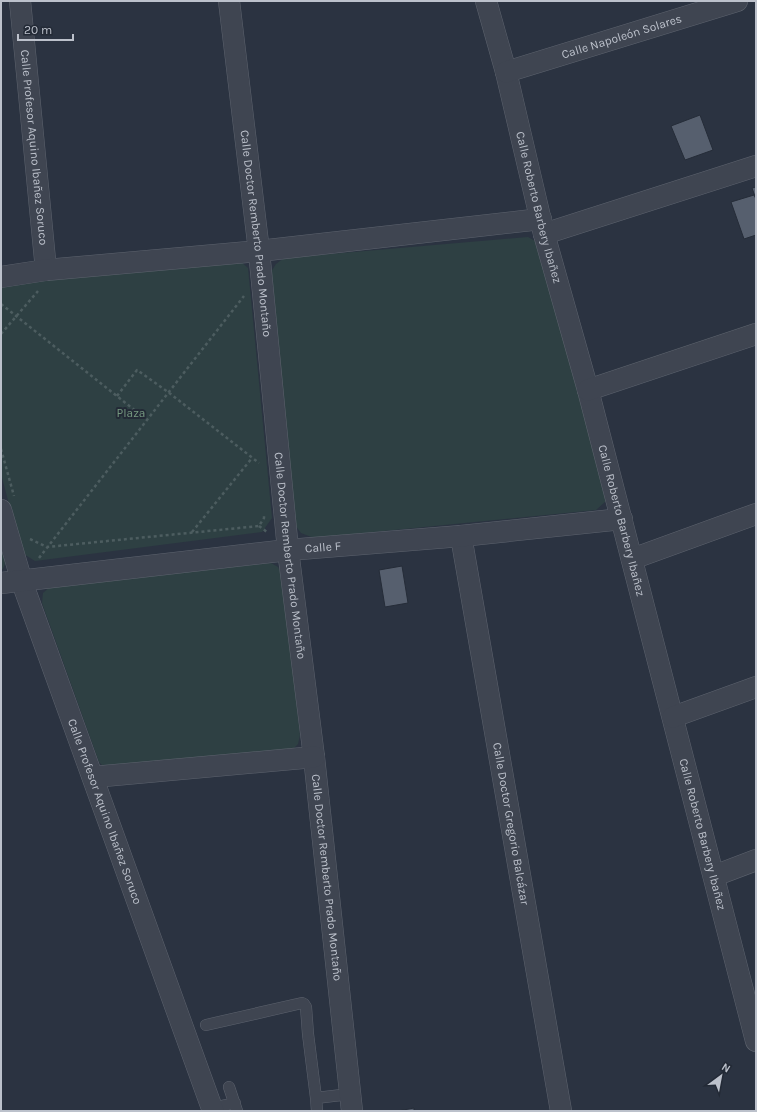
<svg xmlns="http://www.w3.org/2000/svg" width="757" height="1112" font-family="Karla,sans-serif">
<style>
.green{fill:#2e4043}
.building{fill:#565f6e;stroke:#252c38}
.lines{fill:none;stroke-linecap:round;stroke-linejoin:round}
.lane-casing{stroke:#5d636e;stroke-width:12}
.street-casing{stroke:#5d636e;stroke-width:22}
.path{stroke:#4d5d60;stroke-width:2.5;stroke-dasharray:3 3;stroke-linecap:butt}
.lane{stroke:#3f4551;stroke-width:11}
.street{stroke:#3f4551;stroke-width:21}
.labels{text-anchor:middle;stroke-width:4;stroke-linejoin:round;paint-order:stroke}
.street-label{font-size:12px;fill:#bcc1cb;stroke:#232a36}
.park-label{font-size:12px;fill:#769980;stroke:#232a36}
</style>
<rect width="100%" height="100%" fill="#2b3341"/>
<!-- green -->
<path class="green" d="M528,237L537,242L543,247L606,501L596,510L314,538L301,533L295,525L271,272L276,264L284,258Z
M231,253L248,268L272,518L262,532L35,561L22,553L1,474V280Z
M1,543C4,553 9,562 1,571Z
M271,563L278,567L283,578L300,735L298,744L292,750L103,766L99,762L42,603L43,593L51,586Z"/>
<!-- building -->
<path class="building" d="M700,115L713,150L685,160L671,126Z
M756,187V199L752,188Z
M754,195L756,199V235L744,239L731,202Z
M402,566L408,603L385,607L379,570Z
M414,1108V1111H398Z"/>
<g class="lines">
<!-- lane casing -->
<g class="lane-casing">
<path id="lane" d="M206,1025L302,1003L304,1004L306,1007L308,1034L316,1098
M229,1087L237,1111
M212,1108L235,1103
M317,1111L316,1098L350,1094"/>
</g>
<!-- street casing -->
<g class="street-casing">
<g id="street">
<path id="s1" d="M20,1L46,270"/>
<path id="s2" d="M229,1L259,251L288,550L314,757L352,1111"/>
<path id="s3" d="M486,1L506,72L544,234L588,390L756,1041"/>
<path id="s4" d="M506,72L737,1"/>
<path d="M544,234L756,166"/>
<path d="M1,277L46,270L259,251L541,219"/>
<path d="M588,390L756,334"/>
<path id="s5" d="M1,510L22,582L213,1111"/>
<path id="s6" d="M461,536L561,1111"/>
<path d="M632,559L756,514"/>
<path id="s7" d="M1,583L288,550L461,536L622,519"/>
<path d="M673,717L756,687"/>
<path d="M93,777L314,757"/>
<path d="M714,876L756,860"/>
</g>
</g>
<!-- path -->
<path class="path" d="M1,304L147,420
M1,334L38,291
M117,396L137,370L168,392L259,463
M1,449L14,496
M259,526L267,532
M192,532L252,458
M30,539L47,547L259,526L264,518V516
M39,558L244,296"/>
<!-- lane -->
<use href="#lane" class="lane"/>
<!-- street -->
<use href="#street" class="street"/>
</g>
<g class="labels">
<!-- street labels -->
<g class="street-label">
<text dy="4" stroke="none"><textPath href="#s4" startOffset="121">Calle Napoleón Solares</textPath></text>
<text dy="4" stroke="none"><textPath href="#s1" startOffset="147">Calle Profesor Aquino Ibañez Soruco</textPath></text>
<text dy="4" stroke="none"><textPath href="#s3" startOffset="213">Calle Roberto Barbery Ibañez</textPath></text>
<text dy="4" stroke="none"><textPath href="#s2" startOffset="234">Calle Doctor Remberto Prado Montaño</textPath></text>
<text dy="4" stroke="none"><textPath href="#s3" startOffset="537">Calle Roberto Barbery Ibañez</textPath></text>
<text dy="4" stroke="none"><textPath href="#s7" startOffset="324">Calle F</textPath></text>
<text dy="4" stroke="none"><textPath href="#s2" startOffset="558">Calle Doctor Remberto Prado Montaño</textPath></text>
<text dy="4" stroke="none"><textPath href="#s5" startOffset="319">Calle Profesor Aquino Ibañez Soruco</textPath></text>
<text dy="4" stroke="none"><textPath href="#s6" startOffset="292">Calle Doctor Gregorio Balcázar</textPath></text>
<text dy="4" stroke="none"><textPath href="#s3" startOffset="861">Calle Roberto Barbery Ibañez</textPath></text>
<text dy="4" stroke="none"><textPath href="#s2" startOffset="882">Calle Doctor Remberto Prado Montaño</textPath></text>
</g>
<!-- park labels -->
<g class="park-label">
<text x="131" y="417">Plaza</text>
</g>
</g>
<!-- border -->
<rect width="757" height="1112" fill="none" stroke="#bcc1cb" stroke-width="4"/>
<!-- north arrow -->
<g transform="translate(721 1076) rotate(32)" stroke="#232a36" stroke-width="3" paint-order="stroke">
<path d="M0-3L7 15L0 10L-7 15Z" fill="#bcc1cb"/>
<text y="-6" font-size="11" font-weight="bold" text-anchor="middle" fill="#bcc1cb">N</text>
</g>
<!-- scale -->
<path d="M18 34v6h55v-6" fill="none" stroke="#bcc1cb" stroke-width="2"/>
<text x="24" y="34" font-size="12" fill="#bcc1cb" stroke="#232a36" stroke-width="3" paint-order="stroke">20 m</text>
</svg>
